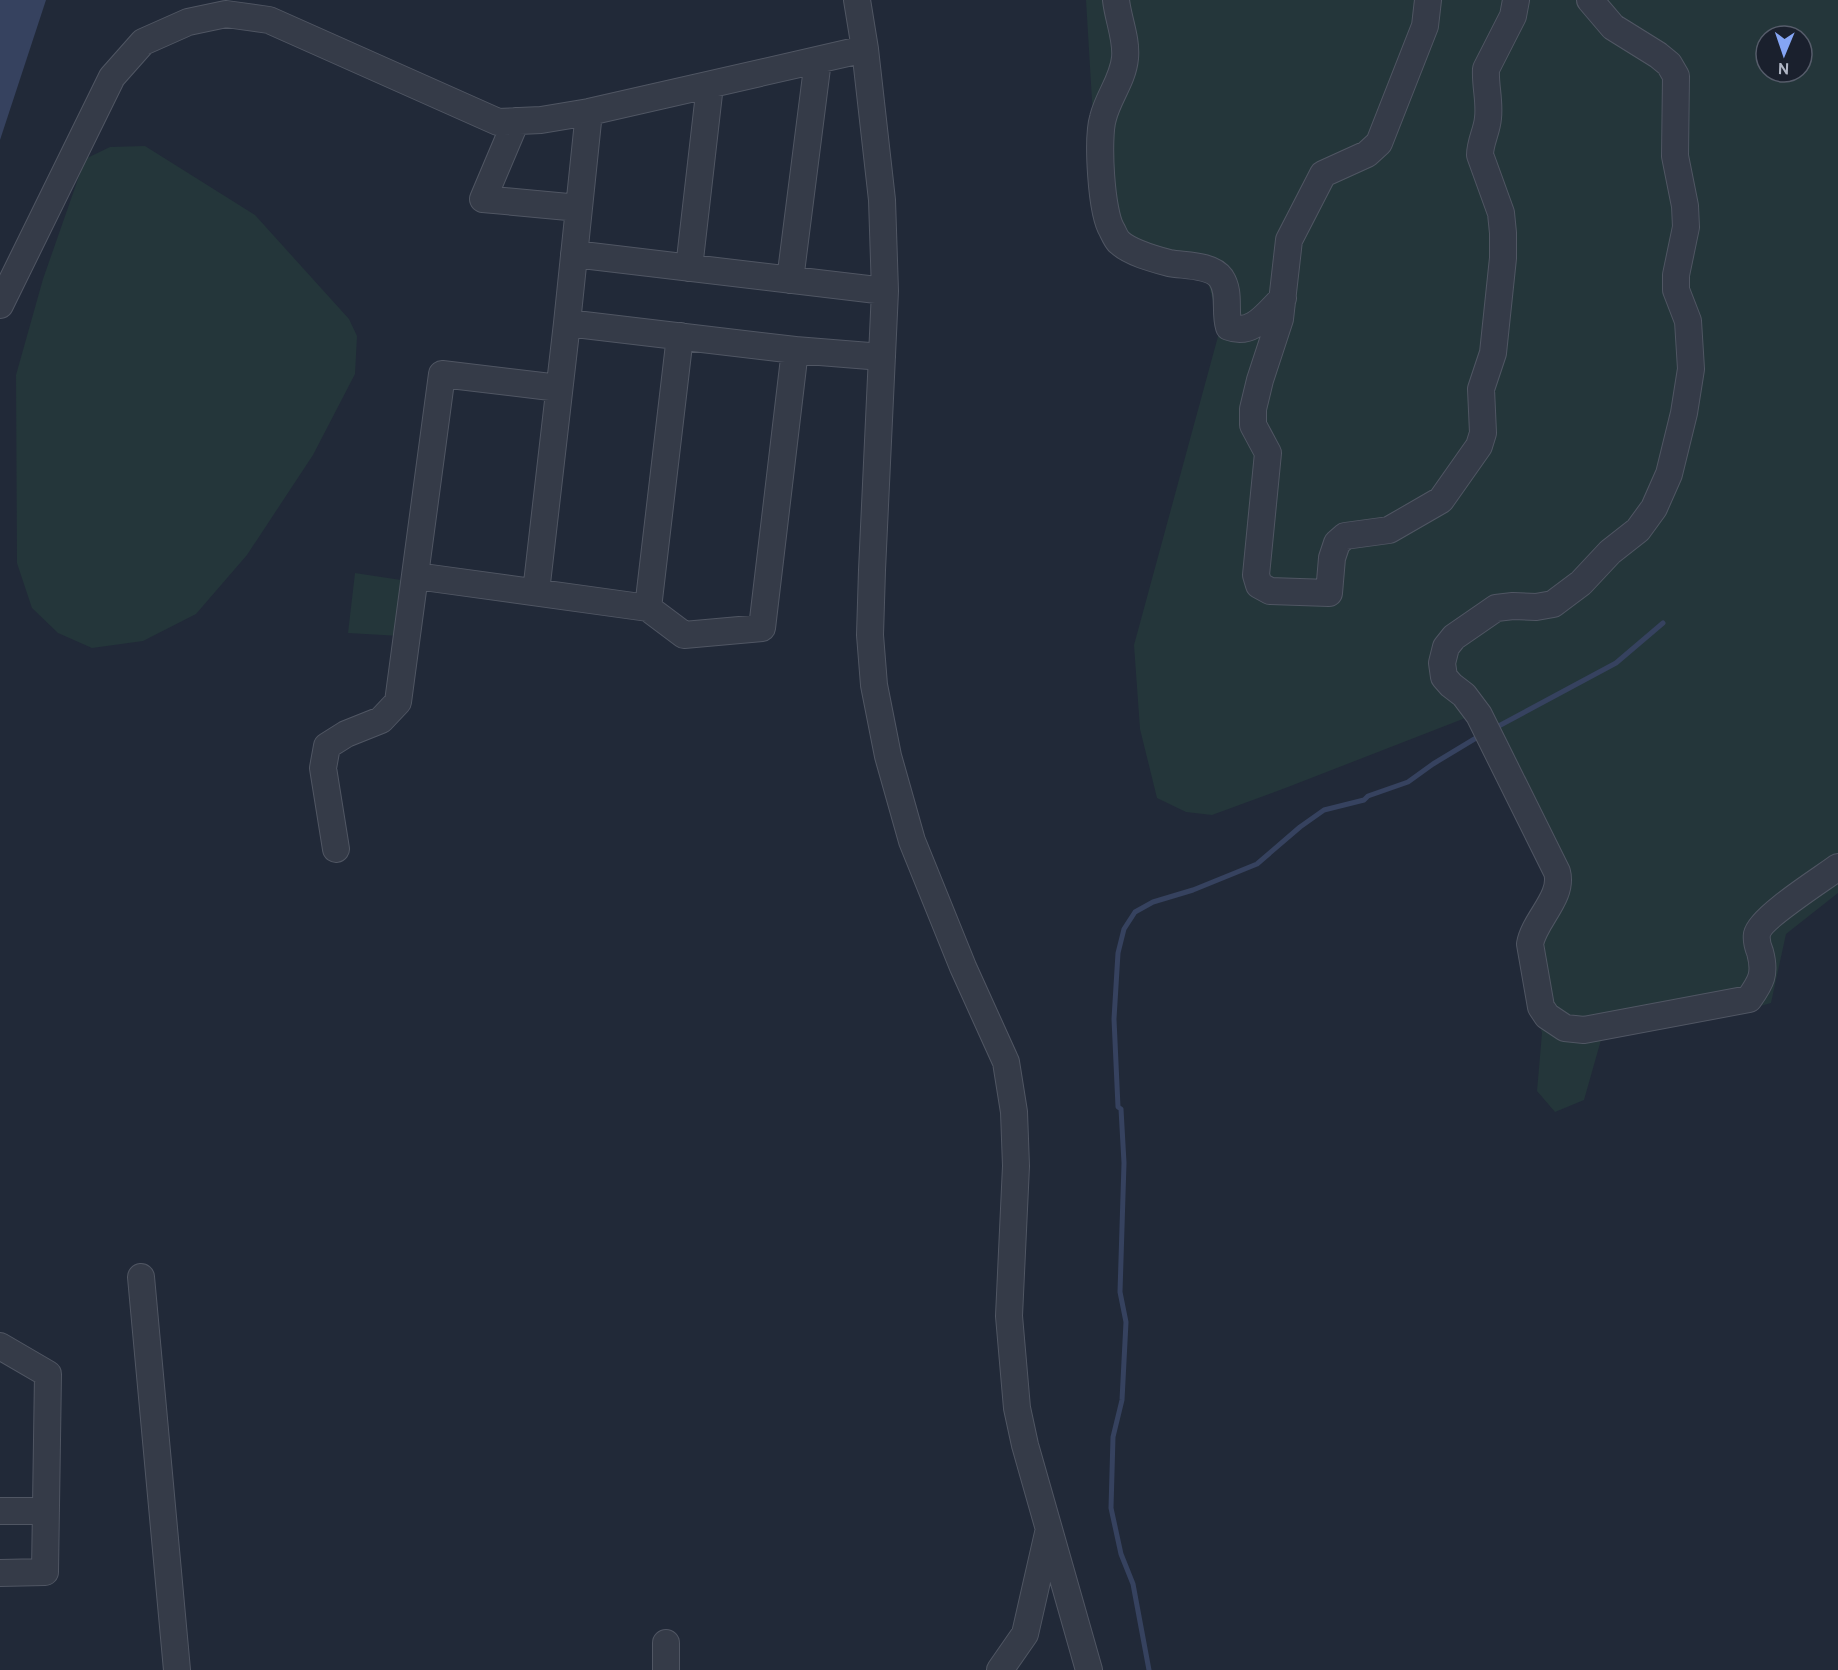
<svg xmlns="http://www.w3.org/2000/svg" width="1838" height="1670" font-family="Overpass,sans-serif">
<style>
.green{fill:#24363a;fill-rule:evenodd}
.water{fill:#36425f}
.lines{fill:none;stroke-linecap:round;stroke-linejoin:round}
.stream{stroke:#36425f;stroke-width:5}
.minor-casing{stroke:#505663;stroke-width:28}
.minor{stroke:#353b48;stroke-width:26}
</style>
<rect width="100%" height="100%" fill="#212938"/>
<!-- green -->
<path class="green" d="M1086,0H1838V893L1786,934L1771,1003L1713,1019L1631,1020L1601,1040L1584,1100L1555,1112L1537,1091L1542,1033L1517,947L1537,913L1551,880L1468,717L1288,787L1212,815L1186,812L1157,798L1140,729L1134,645L1220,329L1208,282L1133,264L1097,184ZM1766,36H1802V72H1766Z
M145,146L255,215L349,319L357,336L355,374L313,455L247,555L196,614L143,641L92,648L58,633L32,608L17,563L16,375L43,279L85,159L110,147Z
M355,573L401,580L406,589L400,636L348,633Z"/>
<!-- water -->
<path class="water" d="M0,0H46L0,140Z"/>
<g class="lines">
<!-- stream -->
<path class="stream" d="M1495,728L1616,663L1663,623
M1149,1670L1133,1584L1121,1554L1111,1508L1113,1437L1122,1400L1126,1322L1120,1292L1124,1163L1121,1109L1118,1107L1114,1019L1118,953L1124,929L1135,912L1153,902L1193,890L1257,864L1300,827L1324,810L1364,800L1368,796L1408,782L1433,764L1481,735"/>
<!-- minor casing -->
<g class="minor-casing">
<path id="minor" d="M857,0L865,49L882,200L885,291L872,570L870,635L874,685L888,756L912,841L963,967L1006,1062L1014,1112L1016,1166L1009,1316L1017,1408L1025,1445L1089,1670
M1116,0C1118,19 1127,39 1125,58C1123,80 1108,97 1103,118C1097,138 1101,213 1112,230C1114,234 1116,239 1119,242C1131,253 1154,259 1169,263C1184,266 1211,264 1221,278C1231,293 1224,311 1229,327C1253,336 1267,313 1283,298
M1428,0L1425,26L1379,143L1367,154L1323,174L1289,240L1280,319L1260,380L1253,409V425L1268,453L1256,575L1259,585L1270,591L1329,593L1332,558L1337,543L1345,536L1389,530L1441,500L1479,446L1483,433L1481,389L1493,353L1503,258V233L1501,213L1480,155C1480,142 1487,131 1488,118C1490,101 1485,85 1486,69L1513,16L1516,0
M1590,0L1613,27L1658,55L1669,64L1676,76L1675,156L1685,206L1686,227L1676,275V290L1688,321L1691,369L1684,413L1669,474L1654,508L1638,530L1610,552L1581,583L1553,604L1536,607L1513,606L1496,608L1454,637L1446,647L1442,663L1444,677L1451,685L1464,695L1479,715L1557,872C1564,897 1534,920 1530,944L1541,1007L1547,1016L1565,1028L1584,1030L1749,999C1761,982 1766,974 1760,952C1758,947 1756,940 1757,934C1760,918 1822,879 1838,867
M516,121L483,199L579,208
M574,254L885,291
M689,268L710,85
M790,280L818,60
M0,305L112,77L143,42L188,22L226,14L269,20L498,122L541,120L589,112L865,49
M567,323L795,350L882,357
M416,576L648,608L684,635L762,628L795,350
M536,592L567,323L589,112
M648,608L680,336
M336,849L323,768L327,746L346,734L381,720L398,702L442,374L559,388
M141,1277L177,1670
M0,1346L48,1374L45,1572L0,1573
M0,1511H46
M666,1643V1670
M1000,1670L1025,1634L1048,1533"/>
</g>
<!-- minor -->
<use href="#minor" class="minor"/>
</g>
<!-- north arrow -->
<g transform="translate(1784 54) rotate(182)"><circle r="28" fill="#1a202d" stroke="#565c6a" stroke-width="1.5"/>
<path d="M0-4.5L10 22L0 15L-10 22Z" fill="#85a5f4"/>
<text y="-9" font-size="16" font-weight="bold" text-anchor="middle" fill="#b0b6c5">N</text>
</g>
</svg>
